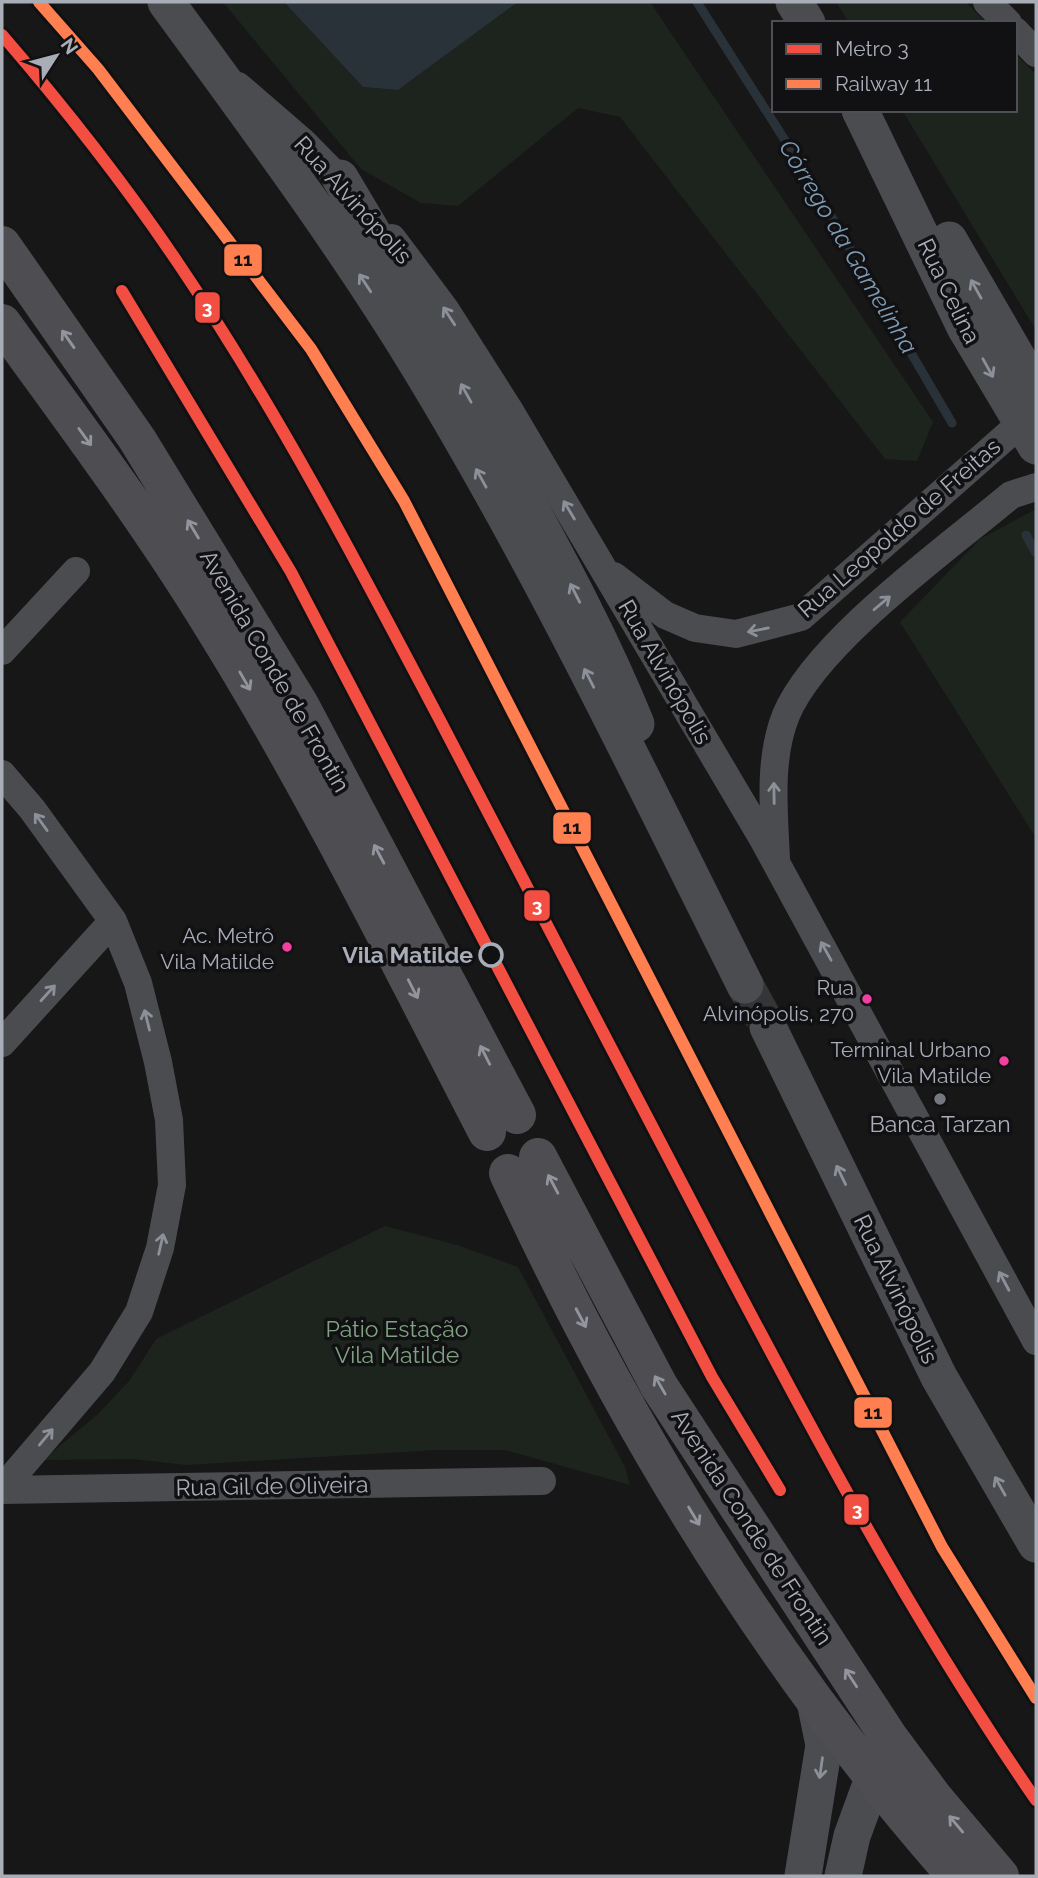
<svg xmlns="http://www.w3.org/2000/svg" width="1038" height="1878" font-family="Raleway,sans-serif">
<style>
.green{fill:#1d241e}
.water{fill:#2a3239}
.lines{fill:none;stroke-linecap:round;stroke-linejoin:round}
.stream{stroke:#2a3239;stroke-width:9}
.tertiary-tunnel{stroke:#343537;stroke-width:37;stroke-dasharray:37 18;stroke-linecap:butt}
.minor{stroke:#4b4c50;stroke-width:28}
.tertiary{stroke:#4b4c50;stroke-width:37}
.trunk{stroke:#4e4e52;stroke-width:38}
.rail-1-casing{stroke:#111113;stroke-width:18}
.rail-1{stroke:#ff7f50;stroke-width:12}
.metro-1-casing{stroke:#111113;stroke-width:18}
.metro-1{stroke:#f24e42;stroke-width:12}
.oneway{stroke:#8c9099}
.oneway2{stroke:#92959e}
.bus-dot{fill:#f240a1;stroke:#111113;stroke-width:2.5}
.stop-dot{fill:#111113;stroke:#a8adb8;stroke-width:3.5}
.poi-dot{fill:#757880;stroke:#111113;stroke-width:2.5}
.labels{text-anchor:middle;stroke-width:7;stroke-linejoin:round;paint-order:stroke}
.bus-label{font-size:21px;fill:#a8adb8;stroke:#111113;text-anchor:end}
.street-label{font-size:23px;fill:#a8adb8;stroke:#111113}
.stop-label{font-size:23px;font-weight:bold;fill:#a8adb8;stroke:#111113;text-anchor:end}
.poi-label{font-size:23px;fill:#a8adb8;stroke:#111113}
.park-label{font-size:23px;fill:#7fa381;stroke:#111113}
.water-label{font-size:24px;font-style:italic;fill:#7f9bb3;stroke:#111113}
.line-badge{stroke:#111113;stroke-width:2.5}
.badge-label{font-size:19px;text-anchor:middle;font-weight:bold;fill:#fff}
.pale-badge-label{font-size:19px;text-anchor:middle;font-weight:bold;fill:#111}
</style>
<rect width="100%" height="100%" fill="#171717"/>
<!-- green -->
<path class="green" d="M223,2H284L363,87L398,90L518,2H650L933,422L917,461L885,459L620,117L578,108L458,206L421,203L361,169Z
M836,2H966L986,23H849Z
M1015,53L1036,75V330L902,110H1015Z
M1036,509V838L900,622L980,539Z
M385,1226L457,1245L518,1267L625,1467L630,1485L505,1450H436L186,1465L133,1459L43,1460L97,1415L130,1380L156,1339Z"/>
<!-- water -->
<path class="water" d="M284,2H518L398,90L363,87Z"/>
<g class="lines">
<!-- stream -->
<path class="stream" d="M697,2L807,175L952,423
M1026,535L1036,553"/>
<!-- tertiary-tunnel -->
<path class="tertiary-tunnel" d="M745,985L768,1027"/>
<!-- minor -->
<path class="minor" d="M987,2L1008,23
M1015,31L1036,53
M238,86L303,142L354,194
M392,238L445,309L508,408L762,837L1036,1341
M614,576L665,615L695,628L736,634L801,617L1036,410
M2,651L76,571
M2,774L32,809L113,921L138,983L158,1062L169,1120L172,1185L160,1248L139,1312L102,1372L2,1489
M776,859C774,812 768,760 786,715C817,641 948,548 1011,495L1036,487
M2,1043L113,921
M2,1490L542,1481"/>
<!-- tertiary -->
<path class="tertiary" d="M166,2C253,121 341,239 418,365C539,564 641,777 745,985
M794,2L807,23
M860,110L965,327L1036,446
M340,178C401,280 460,382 518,486C561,564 603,642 636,724
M949,240L1036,390
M768,1027L939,1377L1036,1544
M803,1876L824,1745L815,1701
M843,1876L852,1836L883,1751"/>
<!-- trunk -->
<path class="trunk" d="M2,245L137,439L300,705L517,1115
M2,323C73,421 146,518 210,622C312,786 398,960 487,1132
M538,1157L659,1386L888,1736L934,1798L1000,1876
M508,1173C624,1425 772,1668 956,1876"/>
<!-- rail-1 casing -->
<g class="rail-1-casing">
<path id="rail-1" d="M39,2L98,69L311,349L404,501L942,1547L1036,1698"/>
</g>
<!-- rail-1 -->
<use href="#rail-1" class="rail-1"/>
<!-- metro-1 casing -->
<g class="metro-1-casing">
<path id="metro-1" d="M2,35C65,108 124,183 178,263C278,411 361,570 444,728C533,898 622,1068 711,1239C812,1431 913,1622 1036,1800
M122,291L291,572L712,1377L780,1490"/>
</g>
<!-- metro-1 -->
<use href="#metro-1" class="metro-1"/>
</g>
<!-- one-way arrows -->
<defs><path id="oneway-shaft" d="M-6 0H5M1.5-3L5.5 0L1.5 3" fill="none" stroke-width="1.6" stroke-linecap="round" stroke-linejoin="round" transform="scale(1.75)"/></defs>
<g class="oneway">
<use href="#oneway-shaft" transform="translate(365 283) rotate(-123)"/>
<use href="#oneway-shaft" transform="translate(976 289) rotate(-119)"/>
<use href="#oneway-shaft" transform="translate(449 316) rotate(-123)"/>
<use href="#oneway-shaft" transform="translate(988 368) rotate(61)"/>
<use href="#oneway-shaft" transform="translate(466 393) rotate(-119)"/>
<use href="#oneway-shaft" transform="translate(481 478) rotate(-119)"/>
<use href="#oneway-shaft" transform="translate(569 510) rotate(-121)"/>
<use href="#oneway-shaft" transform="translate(575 593) rotate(-117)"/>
<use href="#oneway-shaft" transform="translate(882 603) rotate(-40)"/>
<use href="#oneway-shaft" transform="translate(758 630) rotate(169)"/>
<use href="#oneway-shaft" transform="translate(589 678) rotate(-117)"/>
<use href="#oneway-shaft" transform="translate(774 793) rotate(-91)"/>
<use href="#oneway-shaft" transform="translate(41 822) rotate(-126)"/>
<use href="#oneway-shaft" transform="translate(826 951) rotate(-119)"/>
<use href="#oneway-shaft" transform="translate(48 993) rotate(-48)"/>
<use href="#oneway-shaft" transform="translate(147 1020) rotate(-104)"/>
<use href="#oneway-shaft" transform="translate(841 1175) rotate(-116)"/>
<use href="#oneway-shaft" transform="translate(161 1244) rotate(-77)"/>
<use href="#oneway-shaft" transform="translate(1004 1281) rotate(-118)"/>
<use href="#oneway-shaft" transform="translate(46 1437) rotate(-50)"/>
<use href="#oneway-shaft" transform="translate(1000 1486) rotate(-119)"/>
<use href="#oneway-shaft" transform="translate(821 1768) rotate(98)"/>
</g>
<g class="oneway2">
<use href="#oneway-shaft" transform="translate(68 339) rotate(-125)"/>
<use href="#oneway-shaft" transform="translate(85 437) rotate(54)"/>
<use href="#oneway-shaft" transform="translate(193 529) rotate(-121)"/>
<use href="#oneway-shaft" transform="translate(245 681) rotate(60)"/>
<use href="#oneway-shaft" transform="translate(379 854) rotate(-118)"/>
<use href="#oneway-shaft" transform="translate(413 989) rotate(63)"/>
<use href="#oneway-shaft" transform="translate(485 1055) rotate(-117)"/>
<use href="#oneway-shaft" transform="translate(553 1184) rotate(-118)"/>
<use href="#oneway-shaft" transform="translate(581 1318) rotate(62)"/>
<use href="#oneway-shaft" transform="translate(660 1385) rotate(-120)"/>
<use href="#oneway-shaft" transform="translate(694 1516) rotate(59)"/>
<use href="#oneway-shaft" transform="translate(851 1678) rotate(-123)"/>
<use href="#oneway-shaft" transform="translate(956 1824) rotate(-130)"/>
</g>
<!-- markers -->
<g class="bus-dot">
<circle cx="287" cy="947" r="6"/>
<circle cx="867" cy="999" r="6"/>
<circle cx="1004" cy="1061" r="6"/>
</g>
<circle class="stop-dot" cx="491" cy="955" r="11"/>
<circle class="poi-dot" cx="940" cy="1099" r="7"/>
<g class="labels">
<!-- bus labels -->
<g class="bus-label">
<text x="274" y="943">Ac. Metrô<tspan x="274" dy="26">Vila Matilde</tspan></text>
<text x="854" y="995">Rua<tspan x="854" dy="26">Alvinópolis, 270</tspan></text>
<text x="991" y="1057">Terminal Urbano<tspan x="991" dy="26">Vila Matilde</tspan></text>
</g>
<!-- street labels -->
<g class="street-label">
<text transform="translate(353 200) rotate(48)" y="8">Rua Alvinópolis</text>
<text transform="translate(949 291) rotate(64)" y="8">Rua Celina</text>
<text transform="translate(899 528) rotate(-41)" y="8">Rua Leopoldo de Freitas</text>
<text transform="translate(275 671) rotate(60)" y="8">Avenida Conde de Frontin</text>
<text transform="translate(665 672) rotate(60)" y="8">Rua Alvinópolis</text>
<text transform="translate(896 1289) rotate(64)" y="8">Rua Alvinópolis</text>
<text transform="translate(272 1486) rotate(-1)" y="8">Rua Gil de Oliveira</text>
<text transform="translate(752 1527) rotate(57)" y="8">Avenida Conde de Frontin</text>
</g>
<!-- stop labels -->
<g class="stop-label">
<text x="473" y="963">Vila Matilde</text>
</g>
<!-- poi labels -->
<g class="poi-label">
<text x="940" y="1132">Banca Tarzan</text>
</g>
<!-- park labels -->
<g class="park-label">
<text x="397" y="1337">Pátio Estação<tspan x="397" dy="26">Vila Matilde</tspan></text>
</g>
<!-- water labels -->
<g class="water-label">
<text transform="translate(848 247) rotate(59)" y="8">Córrego da Gamelinha</text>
</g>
</g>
<g class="line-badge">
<rect x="223" y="243" width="40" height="34" rx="7" fill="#ff7f50"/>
<rect x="194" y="291" width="27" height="33" rx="7" fill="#f24e42"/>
<rect x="552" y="811" width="40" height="34" rx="7" fill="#ff7f50"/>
<rect x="523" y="889" width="28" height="33" rx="7" fill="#f24e42"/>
<rect x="853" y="1396" width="40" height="33" rx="7" fill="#ff7f50"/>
<rect x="843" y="1493" width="27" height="33" rx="7" fill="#f24e42"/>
</g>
<g class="badge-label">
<text x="207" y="314">3</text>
<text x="537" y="912">3</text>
<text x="857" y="1516">3</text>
</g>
<g class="pale-badge-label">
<text x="243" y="266">11</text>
<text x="572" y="834">11</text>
<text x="873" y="1419">11</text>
</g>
<!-- border -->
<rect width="1038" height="1878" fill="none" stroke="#a8adb8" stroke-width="7"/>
<!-- legend -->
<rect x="772" y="21" width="245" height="91" fill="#111113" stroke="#4d4f55" stroke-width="2"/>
<rect x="786" y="44" width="35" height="10" fill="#f24e42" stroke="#4d4f55" stroke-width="2"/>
<text x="835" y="56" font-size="21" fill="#a8adb8">Metro 3</text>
<rect x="786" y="79" width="35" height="10" fill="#ff7f50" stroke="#4d4f55" stroke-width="2"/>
<text x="835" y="91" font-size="21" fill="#a8adb8">Railway 11</text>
<!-- north arrow -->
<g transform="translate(56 56) rotate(54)" stroke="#111113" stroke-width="5" paint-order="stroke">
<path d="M0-5L12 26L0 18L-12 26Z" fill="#a8adb8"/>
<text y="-10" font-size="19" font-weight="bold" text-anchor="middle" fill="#a8adb8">N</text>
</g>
</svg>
